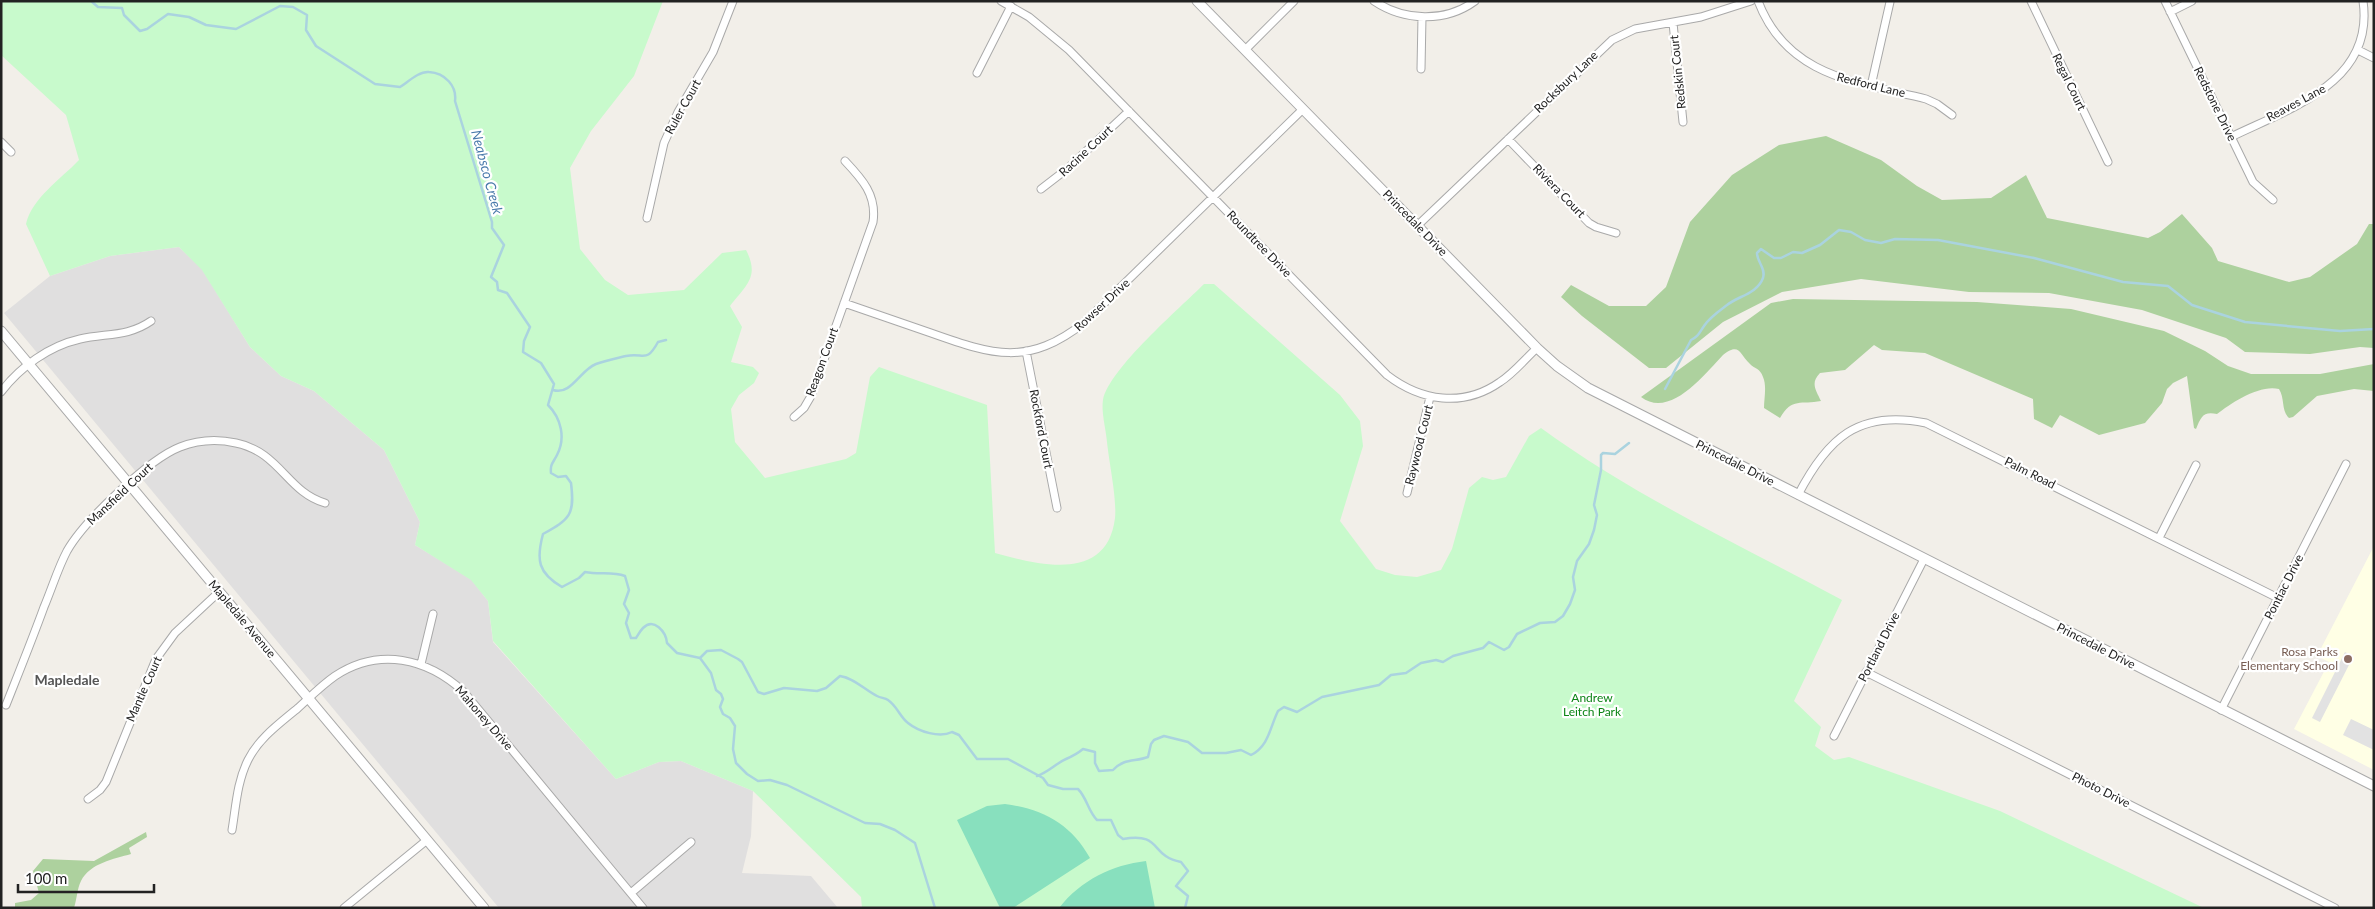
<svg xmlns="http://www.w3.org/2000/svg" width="2375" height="909" font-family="Lato,sans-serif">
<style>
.residential{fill:#e0dfdf}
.education{fill:#ffffe5}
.forest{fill:#add19e}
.park{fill:#c8facc}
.pitch{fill:#88e0be}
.parking{fill:#e2e2e2}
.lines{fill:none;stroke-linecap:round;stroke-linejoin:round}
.stream{stroke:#aad3df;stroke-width:2.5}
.minor-casing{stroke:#a9a9a9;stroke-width:9}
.tertiary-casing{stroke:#a9a9a9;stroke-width:11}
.minor{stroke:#fff;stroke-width:7}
.tertiary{stroke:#fff;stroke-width:9}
.education-dot{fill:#8d6e63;stroke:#fff;stroke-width:2}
.labels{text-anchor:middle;stroke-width:4.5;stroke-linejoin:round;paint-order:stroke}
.street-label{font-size:12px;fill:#222;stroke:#fff}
.education-label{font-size:12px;fill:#785e54;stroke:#fff;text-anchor:end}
.park-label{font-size:12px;fill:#0c8416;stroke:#fff}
.water-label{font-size:14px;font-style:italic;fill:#4a7aab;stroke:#fff}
.neighbourhood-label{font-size:14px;font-weight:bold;fill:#555;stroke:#fff}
</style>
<rect width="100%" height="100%" fill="#f2efe9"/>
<!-- residential -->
<path class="residential" d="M179,247L202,269L250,347L281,376L314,391L384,450L420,522L415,545L471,579L488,601L493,642L616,779L659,762L681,761L753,791L751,836L742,873L811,876L838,908H499L4,313L50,276L110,256Z"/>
<!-- education -->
<path class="education" d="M2374,546V770L2294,729L2329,662L2317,656Z"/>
<!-- forest -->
<path class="forest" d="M1826,136L1881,160L1917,186L1942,200L1991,198L2026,175L2047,218L2148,238L2160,232L2182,214L2212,248L2218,261L2289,282L2310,277L2357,244L2369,224H2374V348L2360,347L2310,354L2245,352L2226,338L2142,310L2049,293L1969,292L1861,279L1782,292L1723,322L1666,368H1649L1582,316L1561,297L1571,285L1609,306H1646L1666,287L1690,222L1732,175L1779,145Z
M1793,299L1977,302L2071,309L2164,331L2205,351L2228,366L2251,374H2320L2374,364V391L2354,389L2317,396L2293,417L2289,418C2281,411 2285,398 2279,389C2260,384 2231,403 2217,414C2203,411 2201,417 2196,429L2194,428L2187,376L2173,383L2167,389L2162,403L2145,423L2099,435L2060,415L2052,428L2034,419L2033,399L1925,353L1882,350L1874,345L1845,370L1820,373C1810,383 1816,390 1821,401C1801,405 1792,397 1780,418L1764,408C1764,398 1767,386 1763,377C1760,368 1755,369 1750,364C1739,354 1740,342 1723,355C1704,375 1670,419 1641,397L1771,303Z
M146,832L147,837L129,848L131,854C114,859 90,863 81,881C77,889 77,899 74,908H15V903L31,900L39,893L33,871L43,859L94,861Z"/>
<!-- park -->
<path class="park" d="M1,1H663L634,76L591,131L570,168L580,249L605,280L628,295L684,290L722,253L746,250C760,277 746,285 730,306L742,327L731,362L753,367L759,373L754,383L739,395L731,409L735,442L765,478L846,459L856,453L870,377L879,367L987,405L995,553C1039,565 1107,583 1115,518C1117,499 1109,462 1107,442C1106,430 1101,412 1103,400C1109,369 1180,308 1204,284H1214L1340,395L1360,421L1363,446L1340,521L1376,569L1395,575L1417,577L1441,570L1452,549L1469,488L1482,477L1493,480L1506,477L1529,436L1541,428C1634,496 1740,545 1842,600L1794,701L1821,727L1815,746L1834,760L1849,757L2000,811L2204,908H862L861,897L753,791L681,761L659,762L616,779L493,641L488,601L471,580L415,545L420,522L384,450L314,391L281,376L250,347L202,270L179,247L110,256L50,276L26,224C32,198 61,179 79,160L66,115L1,55Z"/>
<!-- pitch -->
<path class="pitch" d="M1005,804C1043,809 1071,824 1090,858L1013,908H1000L957,820L987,806Z
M1146,861L1155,908H1059C1081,880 1112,865 1146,861Z"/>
<!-- parking -->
<path class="parking" d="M2345,652L2353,657L2320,722L2312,718Z
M2351,719L2374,730V750L2343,735Z"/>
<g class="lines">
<!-- stream -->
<path class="stream" d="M91,1L98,7L122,8L124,15L140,31L147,29L168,14L189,17L206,25L236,29L280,6L293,7L307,15L306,30L316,46L375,84L400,87C408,82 419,71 429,72C445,73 457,86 455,101L492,222V228L504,245L491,277L497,282L498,290L507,293L530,327L524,341L523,352L541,363L554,384L548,405C561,418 566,438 557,455C553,463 550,464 551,473L558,477L566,476L571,483C575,515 570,519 543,534C536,560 538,573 562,587L579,578L585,572C600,575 612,571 625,576L629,590L624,604L629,613L626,623L631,638H636C638,635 640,631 643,628C654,617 666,632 667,643L677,653L700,658L707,651L721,650L738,659L742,662L758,692L764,694L784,688L817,691L826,688L840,676C854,678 865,690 877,696C881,698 885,698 888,700C897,706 900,717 908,723C919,732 940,738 952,732L959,735L977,759H1008L1043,778L1048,785L1063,789H1078C1087,798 1088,811 1097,820H1111L1118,835L1123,839C1163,832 1149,856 1181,862L1188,871L1176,886L1188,896L1185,908
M1665,389L1691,340C1699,336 1699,333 1704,326C1709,318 1719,311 1727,305C1738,296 1757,294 1763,278C1766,268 1757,262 1757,253L1761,249L1774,258H1781L1793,252L1802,253L1820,245L1839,230L1851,232L1865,240L1881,243L1895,239L1938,240L2034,258L2123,282L2168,286L2192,305L2245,322L2340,331L2374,329
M553,390C571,396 580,370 596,364C604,361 618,358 626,356C644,352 646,364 658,342L666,340
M700,658L711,673L716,690L721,694L723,699L720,707L723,714L730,718L735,726L733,749L736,763L747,774L758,781L770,780L787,785L865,823L880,824L895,830L915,843L935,908
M1037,776C1049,772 1055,764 1066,759C1073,756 1077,754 1083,749L1095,752V763L1099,771L1113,770C1124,758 1135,762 1148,757L1151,744L1154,740L1164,736L1188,742L1202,753H1226L1241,750L1251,755C1269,746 1270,727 1278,711L1284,707L1297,712L1322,697L1379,685L1391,675L1406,673L1421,663L1436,660L1443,662L1453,656L1483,648L1489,642L1504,650L1509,647L1517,634L1540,623L1555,622L1563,616L1570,604L1575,590L1573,577L1577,561L1589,544L1594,530L1597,515L1594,505L1601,470V455L1603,453L1615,454L1629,443"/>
<!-- minor casing -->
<g class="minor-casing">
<path id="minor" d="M1001,1L1029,17L1069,50L1387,375C1421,401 1463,408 1500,382C1514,373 1525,359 1537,348
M1374,1C1404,21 1445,23 1475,1
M1758,1C1787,77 1857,82 1926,99L1937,104L1952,115
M2031,1L2108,162
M2165,1L2253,182L2273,200
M2170,12L2192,1
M1673,23L1683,122
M1245,50L1294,1
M2358,50L2374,58
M1421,69L1422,17
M977,73L1011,6
M1871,86L1890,2
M2231,137C2288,109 2375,83 2363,1
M1508,139L1589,223L1596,227L1616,233
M1,142L11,152
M1041,189L1067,169L1129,111
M647,218L664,143L678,112L713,52L733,1
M1417,226L1612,40L1635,29L1701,17L1751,1
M844,303C873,313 902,323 931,333C993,355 1028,367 1085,322L1303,109
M1026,351L1057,508
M1,392C20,367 49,346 80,339C106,333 128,337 151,321
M794,417L804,408L811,396L873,222C877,195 862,179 845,161
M1407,493L1430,397
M1798,495C1827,439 1858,409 1926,423L2278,598
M2159,538L2196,465
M421,664L433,614
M1866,672L2335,908
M6,705C19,672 32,640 44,607C52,588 58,568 67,551C84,521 149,459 180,447C198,440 218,439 236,443C280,452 287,492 325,503
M2221,710L2346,464
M1834,736L1924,559
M88,799L100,790L106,782L156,659L175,633L219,592
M232,830C236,806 237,782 248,760C259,738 279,724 298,708C310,697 322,685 335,676C379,647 427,658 464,692L643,908
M631,893L691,842
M344,908L427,840"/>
</g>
<!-- tertiary casing -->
<g class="tertiary-casing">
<path id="tertiary" d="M1197,1L1537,348L1557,366L1588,388L2374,786
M1,331L484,908"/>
</g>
<!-- minor -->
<use href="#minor" class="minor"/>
<!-- tertiary -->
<use href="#tertiary" class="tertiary"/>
</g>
<!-- markers -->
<circle class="education-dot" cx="2348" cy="659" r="5"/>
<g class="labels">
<!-- street labels -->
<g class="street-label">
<text transform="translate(1678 72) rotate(-96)" y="4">Redskin Court</text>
<text transform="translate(1566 82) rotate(-44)" y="4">Rocksbury Lane</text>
<text transform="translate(2069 82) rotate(64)" y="4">Regal Court</text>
<text transform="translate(1871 85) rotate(14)" y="4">Redford Lane</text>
<text transform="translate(2296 103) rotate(-28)" y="4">Reaves Lane</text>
<text transform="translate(2215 104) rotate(64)" y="4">Redstone Drive</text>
<text transform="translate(683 107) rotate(-61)" y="4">Ruler Court</text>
<text transform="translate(1086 151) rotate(-43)" y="4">Racine Court</text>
<text transform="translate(1559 191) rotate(46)" y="4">Riviera Court</text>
<text transform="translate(1415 223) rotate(46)" y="4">Princedale Drive</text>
<text transform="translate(1259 244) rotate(46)" y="4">Roundtree Drive</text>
<text transform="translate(1102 305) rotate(-43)" y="4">Rowser Drive</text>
<text transform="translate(822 362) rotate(-70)" y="4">Reagon Court</text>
<text transform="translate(1041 429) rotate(79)" y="4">Rockford Court</text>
<text transform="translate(1419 445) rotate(-76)" y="4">Raywood Court</text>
<text transform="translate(1735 463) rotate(27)" y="4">Princedale Drive</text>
<text transform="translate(2030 473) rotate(27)" y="4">Palm Road</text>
<text transform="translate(120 494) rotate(-43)" y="4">Mansfield Court</text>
<text transform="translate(2284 587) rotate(-63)" y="4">Pontiac Drive</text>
<text transform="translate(242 619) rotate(50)" y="4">Mapledale Avenue</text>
<text transform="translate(2096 646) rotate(27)" y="4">Princedale Drive</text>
<text transform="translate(1879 647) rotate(-63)" y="4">Portland Drive</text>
<text transform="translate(144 689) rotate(-66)" y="4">Mantle Court</text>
<text transform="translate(484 718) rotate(49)" y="4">Mahoney Drive</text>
<text transform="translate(2101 790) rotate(27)" y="4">Photo Drive</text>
</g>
<!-- education labels -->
<g class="education-label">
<text x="2338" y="656">Rosa Parks<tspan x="2338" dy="14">Elementary School</tspan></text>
</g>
<!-- park labels -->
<g class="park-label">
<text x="1592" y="702">Andrew<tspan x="1592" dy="14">Leitch Park</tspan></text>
</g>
<!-- water labels -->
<g class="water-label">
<text transform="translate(487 172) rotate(75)" y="5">Neabsco Creek</text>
</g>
<!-- neighbourhood labels -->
<g class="neighbourhood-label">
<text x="67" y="685">Mapledale</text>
</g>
</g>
<!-- border -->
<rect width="2375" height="909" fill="none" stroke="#222222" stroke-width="5"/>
<!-- scale -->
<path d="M18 884v8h136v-8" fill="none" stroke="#222222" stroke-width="2.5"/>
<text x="25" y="884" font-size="15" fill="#222222" stroke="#ffffff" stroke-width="4" paint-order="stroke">100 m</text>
</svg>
